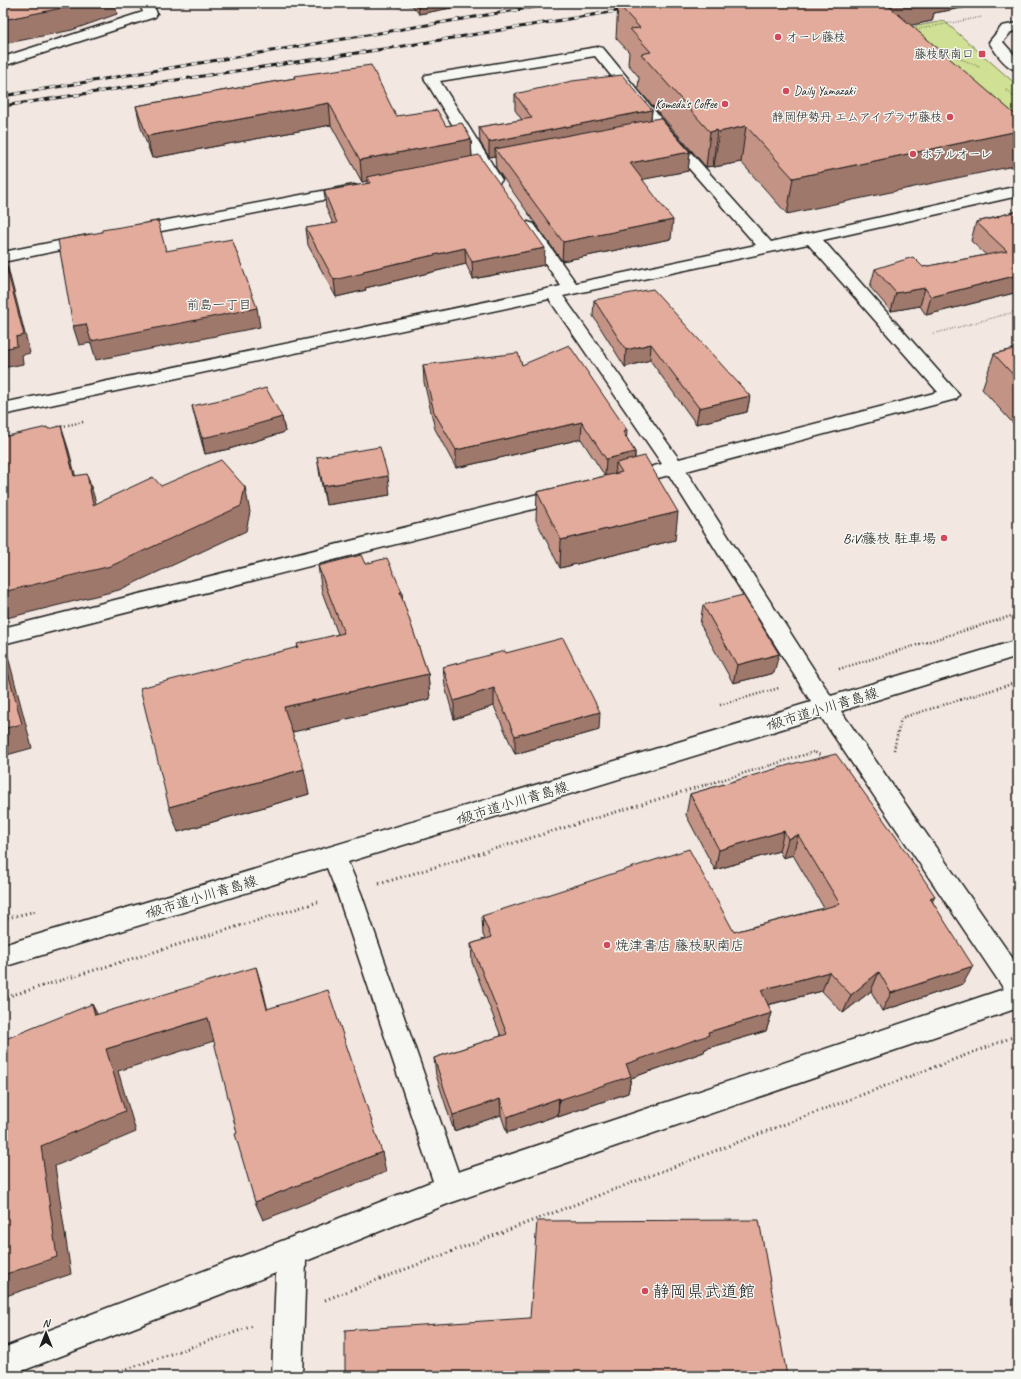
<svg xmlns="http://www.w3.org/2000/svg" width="1021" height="1379" font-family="Caveat,'Klee One',sans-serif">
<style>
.green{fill:#d0e094;stroke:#767e58}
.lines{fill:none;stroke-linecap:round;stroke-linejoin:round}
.minor-casing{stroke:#1c1c1c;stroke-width:3}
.path-far2{stroke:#1c1c1c;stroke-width:1.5;stroke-dasharray:0.5 2;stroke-linecap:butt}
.path-far1{stroke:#1c1c1c;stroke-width:2.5;stroke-dasharray:1 2.5;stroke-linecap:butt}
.path{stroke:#1c1c1c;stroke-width:3;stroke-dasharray:1 3.5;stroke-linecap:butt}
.minor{fill:#f6f6f2;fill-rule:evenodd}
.rail-casing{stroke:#1c1c1c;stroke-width:3}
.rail{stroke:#f6f6f2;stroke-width:2;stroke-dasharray:6;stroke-linecap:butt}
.wall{fill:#c39385;stroke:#1c1c1c}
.shaded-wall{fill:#9f786c;stroke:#1c1c1c}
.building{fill:#e3ab9b;stroke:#1c1c1c}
.poi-dot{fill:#d1495b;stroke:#f6f6f2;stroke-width:1.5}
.labels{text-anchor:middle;stroke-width:3;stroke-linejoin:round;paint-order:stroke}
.far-poi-label{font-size:12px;fill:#1c1c1c;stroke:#f6f6f2;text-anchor:start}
.far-neighbourhood-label{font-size:13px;fill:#1c1c1c;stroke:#f6f6f2}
.poi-label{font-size:14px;fill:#1c1c1c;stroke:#f6f6f2;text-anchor:end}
.street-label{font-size:14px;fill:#1c1c1c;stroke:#f6f6f2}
.near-poi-label{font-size:17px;fill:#1c1c1c;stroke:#f6f6f2;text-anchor:start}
</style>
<rect width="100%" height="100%" fill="#f2e7e1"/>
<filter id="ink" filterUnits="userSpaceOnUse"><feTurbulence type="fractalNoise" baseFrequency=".025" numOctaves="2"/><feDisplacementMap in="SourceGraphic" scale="8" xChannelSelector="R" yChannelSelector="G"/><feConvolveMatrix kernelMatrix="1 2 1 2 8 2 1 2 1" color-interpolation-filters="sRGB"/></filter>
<g filter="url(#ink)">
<!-- green -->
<path class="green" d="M944,21L1018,86V158L880,33Z"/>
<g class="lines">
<!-- minor casing -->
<g class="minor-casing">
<path id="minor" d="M139,3H153L157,14L155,17L3,66V57L143,12Z
M1018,23V31L1011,32L1003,42L1018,59V71C1006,68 995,52 989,42L1002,26Z
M598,47L603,48L668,127L771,242L1018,186V196L823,240L956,391L959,395L956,399L686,471L831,696L1018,640V656L841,711L1018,966V1008L450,1203L306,1261L302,1376H272L276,1273L9,1376H3V1348L292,1237L433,1181L337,893L327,868L3,967V945L811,702L669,475L625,487L618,485L615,480L618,475L662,464L549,299L3,415V403L561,286L520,227L522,224L528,222L534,224L576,283L756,245L658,133L595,56L440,81L502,180L499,183L494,185L489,183L486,180L424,78L426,75L431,74ZM808,244L938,392L679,459L563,296ZM821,717L1004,989L458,1172L361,893L348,862Z
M354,185L360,187L362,190L360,193L130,237L124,235L122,232L124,229L130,227Z
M89,235L95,237L97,240L95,243L3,262V252Z
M566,487L573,489L576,494L573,499L3,644V628Z"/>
</g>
<!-- path-far2 -->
<path class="path-far2" d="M395,3L401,10
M914,30L982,17
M933,46L979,67
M1006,90L1018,100
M933,334L1018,311"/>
<!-- path-far1 -->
<path class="path-far1" d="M58,427L83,422
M839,669L1018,614
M720,705L779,688
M894,750L901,718L1018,682
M705,785L814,752L820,755"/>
<!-- path -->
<path class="path" d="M379,884L708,784
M3,919L36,911
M3,998L318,902
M325,1300L1013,1037L1018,1045
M106,1376L253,1326"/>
<!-- minor -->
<use href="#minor" class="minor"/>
<!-- rail casing -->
<g class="rail-casing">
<path id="rail" d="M3,96L558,3
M3,106L410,45L629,9"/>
</g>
<!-- rail -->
<use href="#rail" class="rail"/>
</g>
<!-- wall -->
<path class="wall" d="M406,3H477L419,14L412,5H408Z
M623,3H989L934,13L932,21L911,25L787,214L741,162L714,167L713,166L706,167L638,89L639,77L628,64L629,52L616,38L618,4Z
M294,76L396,116L446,126L471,139L472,157L544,265L473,279L466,264L365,288L366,290L336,297L308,245L306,228L333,224L326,207L324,191L367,184V181L362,182L331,125L152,158L141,128L136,106L295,78Z
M515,94L652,110L651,120L690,152L688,171L642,179L671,239L562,261L496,168L495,156L489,157L480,142L479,127L522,120L515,110Z
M1018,211V292L926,315L920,306L891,311L870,287L875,269L923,267L986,255L971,241L976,222L997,217L998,216Z
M594,300L750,396L747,412L696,424L650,360L625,367L593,316Z
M1018,348V429L982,389L994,354Z
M423,365H522L627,438L635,452V458L675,540L560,568L536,520L537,492L605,476L581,439L456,468L435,429L424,382Z
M192,406L282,417L285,432L229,449L205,454L196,422Z
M317,457L390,495L326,505L320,476Z
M365,564L402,600L428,674L430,699L292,732L309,794L178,832L297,647L338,634L322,592L318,566Z
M703,605L774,673L733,683L700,624Z
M506,653L599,730L515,754L494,706L454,719L445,686L443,667Z
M800,763L933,902L963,984L882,1011L871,991L843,1013L822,991L768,1005L772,1013L766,1031L705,1049L704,1052L631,1078L628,1093L558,1117V1115L507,1133L501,1115L454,1131L436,1075L434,1058L501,1036L472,962L471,944L485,939L483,935L482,916L734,932L824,908L793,855L783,858L779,851L715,870L686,815L690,794Z"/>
<!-- shaded-wall -->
<path class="shaded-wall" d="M80,3H115L117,14L72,30L3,44V20Z
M408,3H412V5H408Z
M418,3H477L419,14Z
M879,3H989L934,13L932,21L873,33Z
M329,103L331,125L152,158L147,136Z
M652,110L650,126L495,149V156L489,157V142Z
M746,126L741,162L714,167L719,132Z
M717,130L713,166L706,167L710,132Z
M1018,131V165L787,214L793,178Z
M471,139L472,161L367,177V181L362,182L360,160Z
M690,152L688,171L629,182L630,163Z
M673,220L671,239L562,261L563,242Z
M465,248L466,264L365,288L366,290L336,297L334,280L363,271Z
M545,248L544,265L473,279L472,262Z
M3,254L8,268L30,353L22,355L23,364L3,368Z
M1018,275V292L926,315L931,297Z
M925,288L920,306L891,311L896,293Z
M257,308L260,327L96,360L91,343L79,345L73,326L86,324Z
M651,344L650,360L625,367L626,350Z
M750,396L747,412L696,424L699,408Z
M282,417L285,432L229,449L205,454L202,438Z
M582,422L581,439L456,468V450Z
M61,426L69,451L82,501L74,476Z
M627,430L626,448L623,432Z
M635,452L634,469L616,463L615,474L605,477L606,459Z
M87,474L95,499L101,530L93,505Z
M388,476L390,495L326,505L323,486Z
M245,487L250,512L246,531L119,590L3,619V592Z
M678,512L675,540L560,568L561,540Z
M400,592H402L404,618Z
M3,641L5,645L32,748L3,756Z
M779,654L774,673L733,683L737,665Z
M428,674L430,699L289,733L284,707Z
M494,688V706L454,719V701Z
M600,712L599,730L515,754V736Z
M304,769L309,794L178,832L169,807Z
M784,831L779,851L715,870L719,850Z
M798,835L793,855L783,858L788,839Z
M935,896L926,916L930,898Z
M973,966L963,984L882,1011L891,993Z
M256,967L263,990L273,1032L267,1009Z
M829,972L822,991L755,1008L761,990Z
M879,972L871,991L843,1013L851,995Z
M92,1004L104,1027L95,1015Z
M772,1013L766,1031L705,1049L704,1052L631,1078L628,1093L558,1117L559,1100L626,1064L708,1032Z
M208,1018L217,1040L118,1071L136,1132L55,1166L71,1274L3,1297V1275L41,1146L106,1049Z
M559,1098L558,1115L507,1133V1117Z
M500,1099L501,1115L454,1131L453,1115Z
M382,1152L386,1172L263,1220L255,1202Z"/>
<!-- building -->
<path class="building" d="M3,3H80L67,7L3,20Z
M623,3H885L1018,117V131L793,178L746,126L719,132L717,130L710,132L641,54L651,52L630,29L640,28L618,4Z
M371,65L396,116L437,110L446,126L462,123L471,139L360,160L329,103L147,136L136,106L295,78L294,76Z
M622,75L652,110L489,142L479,127L532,118L515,94L572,81Z
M660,118L690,152L630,163L673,220L563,242L495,149Z
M479,155L545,248L472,262L465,248L363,271L364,273L334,280L306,228L337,223L324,191L370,183L367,177Z
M1018,211V275L931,297L925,288L896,293L875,269L913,257L923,267L1007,251L976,222L999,217L998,216Z
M158,221L166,251L232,239L257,308L91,341L86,324L73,326L58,240L102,232V230Z
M3,254L24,335L16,337L17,346L3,349Z
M653,289L750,396L699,408L651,344L626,350L594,300Z
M569,345L627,430L623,432L635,452L606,459L582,422L456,450L434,412L423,365L518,353L522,365Z
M1018,348V380L994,354Z
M266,388L282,417L226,433L202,438L192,406L234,397Z
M61,426L74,476L87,474L93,505L153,477L161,486L221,460L245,487L241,506L111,566L3,592V437L47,427L48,429Z
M380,447L388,476L323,486L317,457Z
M645,456L678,512L561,540L537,492L622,472L616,463Z
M361,555L365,564L387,558L402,592H400L428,674L284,707L304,769L169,807L140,688L298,647L297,644L344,633L318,566Z
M743,595L779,654L737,665L703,605Z
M563,638L600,712L515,736L494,688L454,701L443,667L505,651L506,653Z
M3,654L22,724L3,729Z
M836,754L896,837L935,896L930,898L973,966L891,993L879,972L851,995L829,972L761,990L772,1013L708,1032L709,1035L626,1064L631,1076L559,1100V1098L507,1117L500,1099L453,1115L434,1058L507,1034L471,944L491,937L482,916L689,849L734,932L840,904L798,835L788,839L784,831L719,850L690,794L799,762L800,763Z
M256,967L267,1009L328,990L382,1152L255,1202L235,1134L237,1133L208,1018L106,1049L125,1111L41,1146L57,1257L3,1275V1040L92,1004L95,1015Z
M759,1220L787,1376H345V1330L530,1318L537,1221Z"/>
</g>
<!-- markers -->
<g class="poi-dot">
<circle cx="778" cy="37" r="4"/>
<rect x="978" y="50" width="8" height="8" rx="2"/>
<circle cx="786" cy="91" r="4"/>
<circle cx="725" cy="104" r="4"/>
<circle cx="950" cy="117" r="4"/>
<circle cx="913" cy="154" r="4"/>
<circle cx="944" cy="538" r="4"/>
<circle cx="607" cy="945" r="4"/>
<circle cx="645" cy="1291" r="4"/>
</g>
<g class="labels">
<!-- far-poi labels -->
<g class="far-poi-label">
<text x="786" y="41">オーレ藤枝</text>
<text x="974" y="58" text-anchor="end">藤枝駅南口</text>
<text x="794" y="95">Daily Yamazaki</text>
<text x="717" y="108" text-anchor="end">Komeda's Coffee</text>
<text x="942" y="121" text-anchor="end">静岡伊勢丹 エムアイプラザ藤枝</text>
<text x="921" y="158">ホテルオーレ</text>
</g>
<!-- far-neighbourhood labels -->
<g class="far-neighbourhood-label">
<text x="219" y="309">前島一丁目</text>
</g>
<!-- poi labels -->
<g class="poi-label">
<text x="936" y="543">BiVi藤枝 駐車場</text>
<text x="615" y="950" text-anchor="start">焼津書店 藤枝駅南店</text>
</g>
<!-- street labels -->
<g class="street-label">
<text transform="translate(821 709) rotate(-17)" y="5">1級市道小川青島線</text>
<text transform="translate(511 803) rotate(-17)" y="5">1級市道小川青島線</text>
<text transform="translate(200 897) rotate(-17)" y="5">1級市道小川青島線</text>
</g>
<!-- near-poi labels -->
<g class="near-poi-label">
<text x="653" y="1297">静岡県武道館</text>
</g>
</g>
<!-- margin -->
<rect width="1021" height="1379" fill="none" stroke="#f6f6f2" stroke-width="16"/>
<rect x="8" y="8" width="1005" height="1363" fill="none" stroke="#1c1c1c" stroke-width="1.5" filter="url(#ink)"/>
<!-- north arrow -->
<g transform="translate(46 1333)" stroke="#f6f6f2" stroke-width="3" paint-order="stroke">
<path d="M0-3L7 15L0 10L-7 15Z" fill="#1c1c1c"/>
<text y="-6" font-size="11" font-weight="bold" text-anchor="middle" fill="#1c1c1c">N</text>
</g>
</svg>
